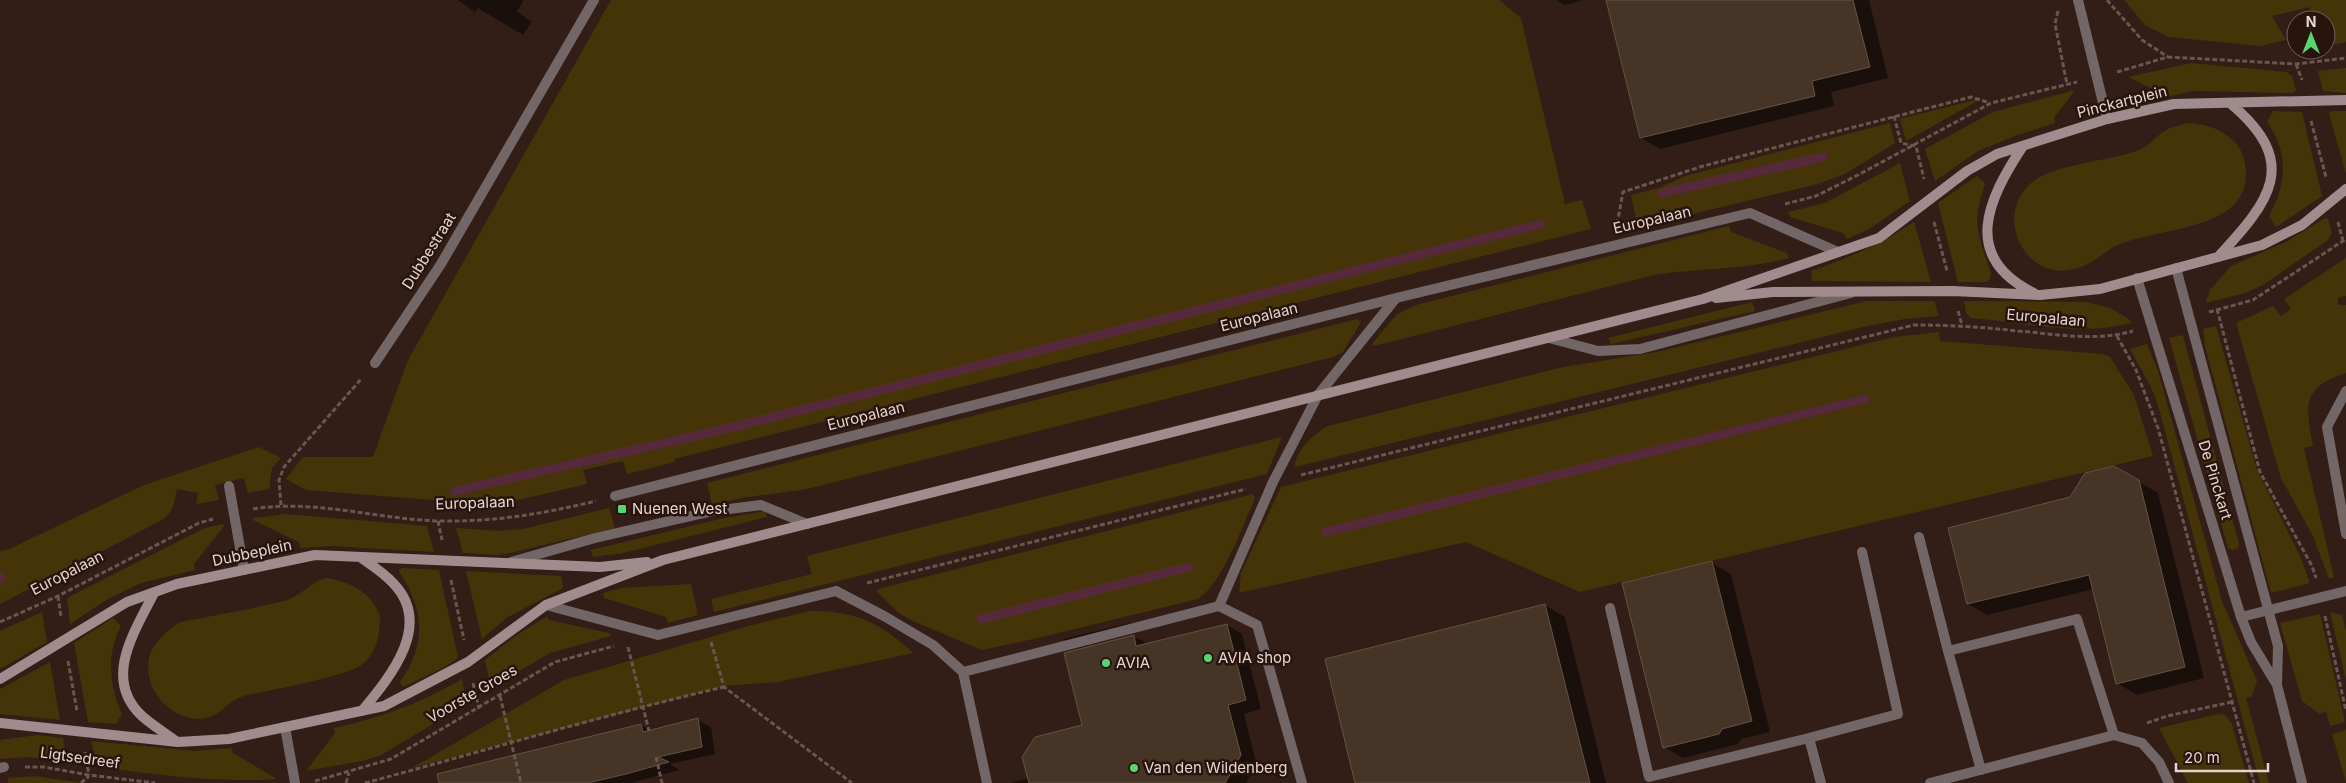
<svg xmlns="http://www.w3.org/2000/svg" width="2346" height="783" font-family="Inter,sans-serif">
<style>
.green{fill:#463409}
.shadow{fill:#0007}
.lines{fill:none;stroke-linecap:round;stroke-linejoin:round}
.stream{stroke:#562a3b;stroke-width:9}
.building{fill:#463526;stroke:#655242}
.path{stroke:#68564f;stroke-width:3;stroke-dasharray:5 2.5;stroke-linecap:butt}
.service{stroke:#736666;stroke-width:10}
.minor{stroke:#736666;stroke-width:10}
.tertiary{stroke:#736666;stroke-width:10}
.secondary{stroke:#a08c8c;stroke-width:10}
.poi-dot{fill:#57d570;stroke:#28140d;stroke-width:2}
.labels{text-anchor:middle;stroke-width:5;stroke-linejoin:round;paint-order:stroke}
.street-label{font-size:15px;fill:#e3d5d0;stroke:#28140d}
.poi-label{font-size:15px;fill:#e3d5d0;stroke:#28140d;text-anchor:start}
</style>
<rect width="100%" height="100%" fill="#321e16"/>
<!-- green -->
<path class="green" d="M611,0H1499L1521,18L1565,204L1582,200L1591,229L674,459L675,462L627,474L623,461L583,470L587,484L496,505L306,490L286,479L303,457H373L407,362Z
M2124,0H2346V42L2326,46V20H2311L2310,7L2272,16L2286,40L2260,46L2169,37L2145,25Z
M2191,63L2287,72L2292,76L2296,90L2293,93L2193,91L2161,98L2159,92L2128,77Z
M2346,68V93L2323,91L2318,71Z
M2075,90L2054,118L2055,123L2015,136L1978,151L1935,181L1925,149L1993,112Z
M1983,98L1906,141L1900,119Z
M2273,111L2302,112L2322,196L2276,227L2269,216C2287,183 2289,154 2267,122Z
M2331,111H2346V174L2329,114Z
M1890,123L1895,143L1845,174L1818,184L1638,227L1631,195L1659,188L1685,176Z
M2188,123C2207,124 2218,128 2233,140C2242,149 2246,161 2246,174C2246,235 2147,226 2110,249C2098,257 2089,266 2074,269C2025,282 1993,216 2031,183C2054,163 2110,162 2139,150C2151,145 2158,133 2170,128C2175,126 2182,125 2188,123Z
M1900,163L1910,201L1869,229L1847,239L1843,233L1790,217L1788,212L1825,203Z
M1977,176L1985,183C1972,225 1977,232 1991,273L1990,279L1986,282H1958L1938,203Z
M2325,218L2328,219L2332,233L2328,240L2263,285L2245,293L2206,303L2210,290L2231,266L2286,242Z
M1914,222L1931,282L1812,281L1811,271C1849,258 1881,244 1914,222Z
M1729,226L1731,232L1787,253L1789,258C1746,270 1699,268 1654,275L1374,346L1372,344L1397,314L1416,305Z
M2346,258V296L2338,298V305H2346V373C2302,387 2305,405 2313,446L2304,448L2334,577L2329,579L2313,536L2281,478L2236,323L2273,306L2281,316L2291,309L2284,299Z
M1867,301H1934L1939,316L1905,319L1867,326L1295,467C1295,450 1315,433 1328,426L1563,367L1657,352Z
M1964,301L2087,302L2110,308L2130,320L2131,323C2079,337 2023,322 1971,318L1966,313Z
M1752,302L1755,311L1611,344L1608,338Z
M1357,319L1361,322L1343,352L1333,357L807,489L741,498L712,505L707,483Z
M2216,326L2257,470L2300,556L2310,583L2271,593L2205,346L2203,329Z
M1939,332L1940,341L2103,354L2110,357L2134,395L2153,456L1580,592L1466,542L1239,593L1241,573L1281,487L1894,337Z
M2183,335L2239,544L2238,548L2232,550L2228,548L2169,338Z
M2147,344L2158,371L2222,601L2257,681L2252,696L2246,698L2269,783H2260L2158,405L2151,387L2130,349Z
M1282,437L1267,474L714,612L711,599L812,574L807,556Z
M259,447L281,458L272,468L269,489L248,493L244,478L215,485L219,500L196,504L198,493L177,489C174,503 174,512 162,520L0,604V551L7,550L144,485Z
M1253,494L1255,498C1243,525 1222,584 1198,599L1042,637L982,650L913,621L900,614L877,592L878,589Z
M609,508L615,528L510,553L497,555L463,553L456,528L501,531L523,529Z
M765,511L767,517L623,553L593,557L591,550L720,519Z
M286,514L427,526L434,552L331,546L300,548L299,542L253,520V518Z
M223,524L224,526L194,564L195,570L141,583L108,599L70,624L67,598L185,538L205,528Z
M402,568L439,570L458,658L441,669L403,687L400,682C426,645 425,611 400,573L399,570Z
M466,571L561,576L563,588L506,618L482,639Z
M327,578C349,582 368,590 378,611C381,617 380,623 379,630C379,640 373,656 364,663C348,677 269,690 244,696C226,701 220,719 198,719C169,718 143,688 149,659C151,646 166,631 177,624C183,620 195,620 202,618C230,612 257,608 284,601C301,597 309,582 327,578Z
M691,584L698,615L668,623L666,617L604,598L603,593L622,588Z
M810,611C853,610 882,623 913,653L778,682L724,686L412,768L564,680L748,626Z
M42,612L47,642L0,669V631Z
M2330,612L2342,615L2346,631V680Z
M2320,614L2345,722L2330,726L2326,711L2320,714L2302,701L2280,623Z
M547,616L549,620L609,633L611,636L550,653L491,688L485,660L514,637Z
M113,618L121,626C106,655 109,684 122,714L116,724L88,722L74,643Z
M50,662L60,720L0,714V689Z
M462,679L466,699L465,705L381,755L362,761L306,771L335,733L334,728C381,718 420,703 462,679Z
M2218,714L2225,715L2232,724L2249,783H2188L2159,728Z
M2346,730V782L2332,734Z
M37,735L63,738L67,762L29,757L0,759V740Z
M91,741L195,751L232,748L233,753L277,779C219,783 157,775 99,767L96,763Z
M35,776L82,783H8V778Z"/>
<!-- shadow -->
<path class="shadow" d="M458,0H524L517,11L532,22L523,35L478,8L475,12Z
M1557,0H1583L1565,5Z
M1607,0H1869L1888,78L1831,92L1834,106L1660,149L1641,138Z
M2114,467L2158,493L2204,678L2137,695L2117,683L2094,589L1987,615L1968,604L2071,499Z
M1712,563L1731,574L1770,732L1741,739L1738,744L1683,758L1664,747Z
M1545,605L1565,617L1606,783H1357Z
M1130,623L1135,626L1069,643L1063,639Z
M1227,625L1242,634L1261,709L1244,714L1257,765L1246,783H1010L1029,778L1084,726L1134,636L1148,644Z
M697,720L711,727L715,754L670,764L680,770L630,783H439L641,725L652,731Z"/>
<g class="lines">
<!-- stream -->
<path class="stream" d="M1662,193L1823,157
M455,491L734,427L1541,224
M1326,532L1865,399
M0,578H1
M981,619L1189,567"/>
</g>
<!-- building -->
<path class="building" d="M1606,0H1853L1870,67L1812,81L1815,96L1640,138Z
M2114,466L2139,480L2185,667L2116,684L2089,575L1967,604L1948,528L2070,497L2085,473Z
M1712,561L1752,721L1722,729L1719,734L1663,748L1622,583Z
M1545,604L1590,783H1355L1325,659Z
M1227,624L1246,700L1228,705L1241,755L1225,783H1029L1022,757L1035,737L1082,725L1064,653L1134,635L1136,646Z
M698,718L702,747L658,757L669,762L626,774L588,783H439L437,774L641,724L643,732Z"/>
<g class="lines">
<!-- path -->
<path class="path" d="M2107,0L2142,40L2168,57
M2058,11L2055,24L2067,84
M2296,64L2302,80
M2117,72L2168,57L2296,64L2346,58
M1894,116L1901,143L1916,146L1924,179
M2311,121L2326,177
M1785,204L1816,196L1858,175L1991,103L2077,82
M1934,222L1947,271
M2338,222L2343,241
M1617,224L1623,192L1703,166L1971,97L1990,103
M2217,309L2260,472L2312,566L2316,578
M1958,311L1962,325
M2209,312L2253,300L2346,239
M2117,336L2136,370L2158,428L2254,783
M1301,475L1914,325C1949,325 1983,327 2018,331C2056,334 2095,342 2133,331
M281,505L279,480L284,467L362,378
M253,509C314,499 377,519 438,521C494,522 542,514 596,501
M438,521L442,540
M451,580L464,640
M867,583L1246,489
M58,596L61,617
M2325,616L2346,711
M0,622L58,596L199,523L213,519
M711,642L724,687L852,783
M628,647L649,731
M68,661L77,711
M473,683L479,709
M500,696L521,783
M2147,723L2167,716L2232,702
M85,752L89,775
M656,757L662,783
M25,767H44L89,775L155,783
M315,781L391,759L555,662L614,646
M81,783L89,776
M346,783L349,773
M365,783C484,751 603,715 724,687"/>
<!-- service -->
<path class="service" d="M1549,338L1598,351L1640,349L1851,293
M2346,391L2327,427L2346,534
M1919,537L1948,651
M511,562L595,538L713,511L761,505L807,524
M836,591L884,616L933,645L963,672L987,783
M1219,606L1257,625L1302,783
M1610,608L1649,777L1809,738L1898,714L1862,552
M2241,617L2346,591
M963,672L1219,606L1273,482L1318,395
M1809,738L1821,783
M1981,770L1948,651L2077,619L2114,735"/>
<!-- minor -->
<path class="minor" d="M2078,0L2107,119
M2176,268L2278,646L2277,684
M2137,278L2241,617L2251,642L2277,685L2302,783
M375,363L441,264L594,0
M1318,395L1396,298
M229,486L244,570
M615,496L1396,298L1750,213L1838,252
M546,605L658,635L836,591
M0,768L4,767
M1930,783L2114,735L2142,743L2159,762L2169,783"/>
<!-- tertiary -->
<path class="tertiary" d="M285,727L295,783"/>
<!-- secondary -->
<path class="secondary" d="M2023,146C1988,199 1960,257 2034,293
M2218,257C2270,201 2301,163 2231,104
M1716,298L1773,292L1952,291L2040,295L2100,289L2262,245L2302,225L2346,189
M360,557C371,565 383,572 393,583C434,625 390,677 362,711
M154,593C135,631 102,679 142,716C152,725 165,733 176,741
M0,679L127,602L177,584L315,555L600,567L647,562
M0,723L178,742L229,739L384,706L468,662L546,605L663,560L1703,299L1879,238L1967,171L1997,154L2107,119L2174,104L2346,100"/>
</g>
<!-- markers -->
<g class="poi-dot">
<rect x="617" y="504" width="10" height="10" rx="2.5"/>
<circle cx="1208" cy="658" r="5"/>
<circle cx="1106" cy="663" r="5"/>
<circle cx="1134" cy="768" r="5"/>
</g>
<g class="labels">
<!-- street labels -->
<g class="street-label">
<text transform="translate(2122 102) rotate(-14)" y="5">Pinckartplein</text>
<text transform="translate(1652 220) rotate(-13)" y="5">Europalaan</text>
<text transform="translate(429 251) rotate(-58)" y="5">Dubbestraat</text>
<text transform="translate(1259 317) rotate(-14)" y="5">Europalaan</text>
<text transform="translate(2046 318) rotate(5)" y="5">Europalaan</text>
<text transform="translate(866 416) rotate(-14)" y="5">Europalaan</text>
<text transform="translate(2215 480) rotate(73)" y="5">De Pinckart</text>
<text transform="translate(475 503) rotate(-2)" y="5">Europalaan</text>
<text transform="translate(252 553) rotate(-12)" y="5">Dubbeplein</text>
<text transform="translate(67 573) rotate(-27)" y="5">Europalaan</text>
<text transform="translate(472 694) rotate(-30)" y="5">Voorste Groes</text>
<text transform="translate(80 758) rotate(8)" y="5">Ligtsedreef</text>
</g>
<!-- poi labels -->
<g class="poi-label">
<text x="632" y="514">Nuenen West</text>
<text x="1218" y="663">AVIA shop</text>
<text x="1116" y="668">AVIA</text>
<text x="1144" y="773">Van den Wildenberg</text>
</g>
</g>
<!-- north arrow -->
<g transform="translate(2311 35)"><circle r="24" fill="#28140d" stroke="#73615b"/>
<path d="M0-4L9 19L0 12L-9 19Z" fill="#57d570"/>
<text y="-8" font-size="14" font-weight="bold" text-anchor="middle" fill="#e3d5d0">N</text>
</g>
<!-- scale -->
<path d="M2176 763v8h92v-8" fill="none" stroke="#e3d5d0" stroke-width="2.5"/>
<text x="2184" y="763" font-size="15" fill="#e3d5d0" stroke="#28140d" stroke-width="4" paint-order="stroke">20 m</text>
</svg>
